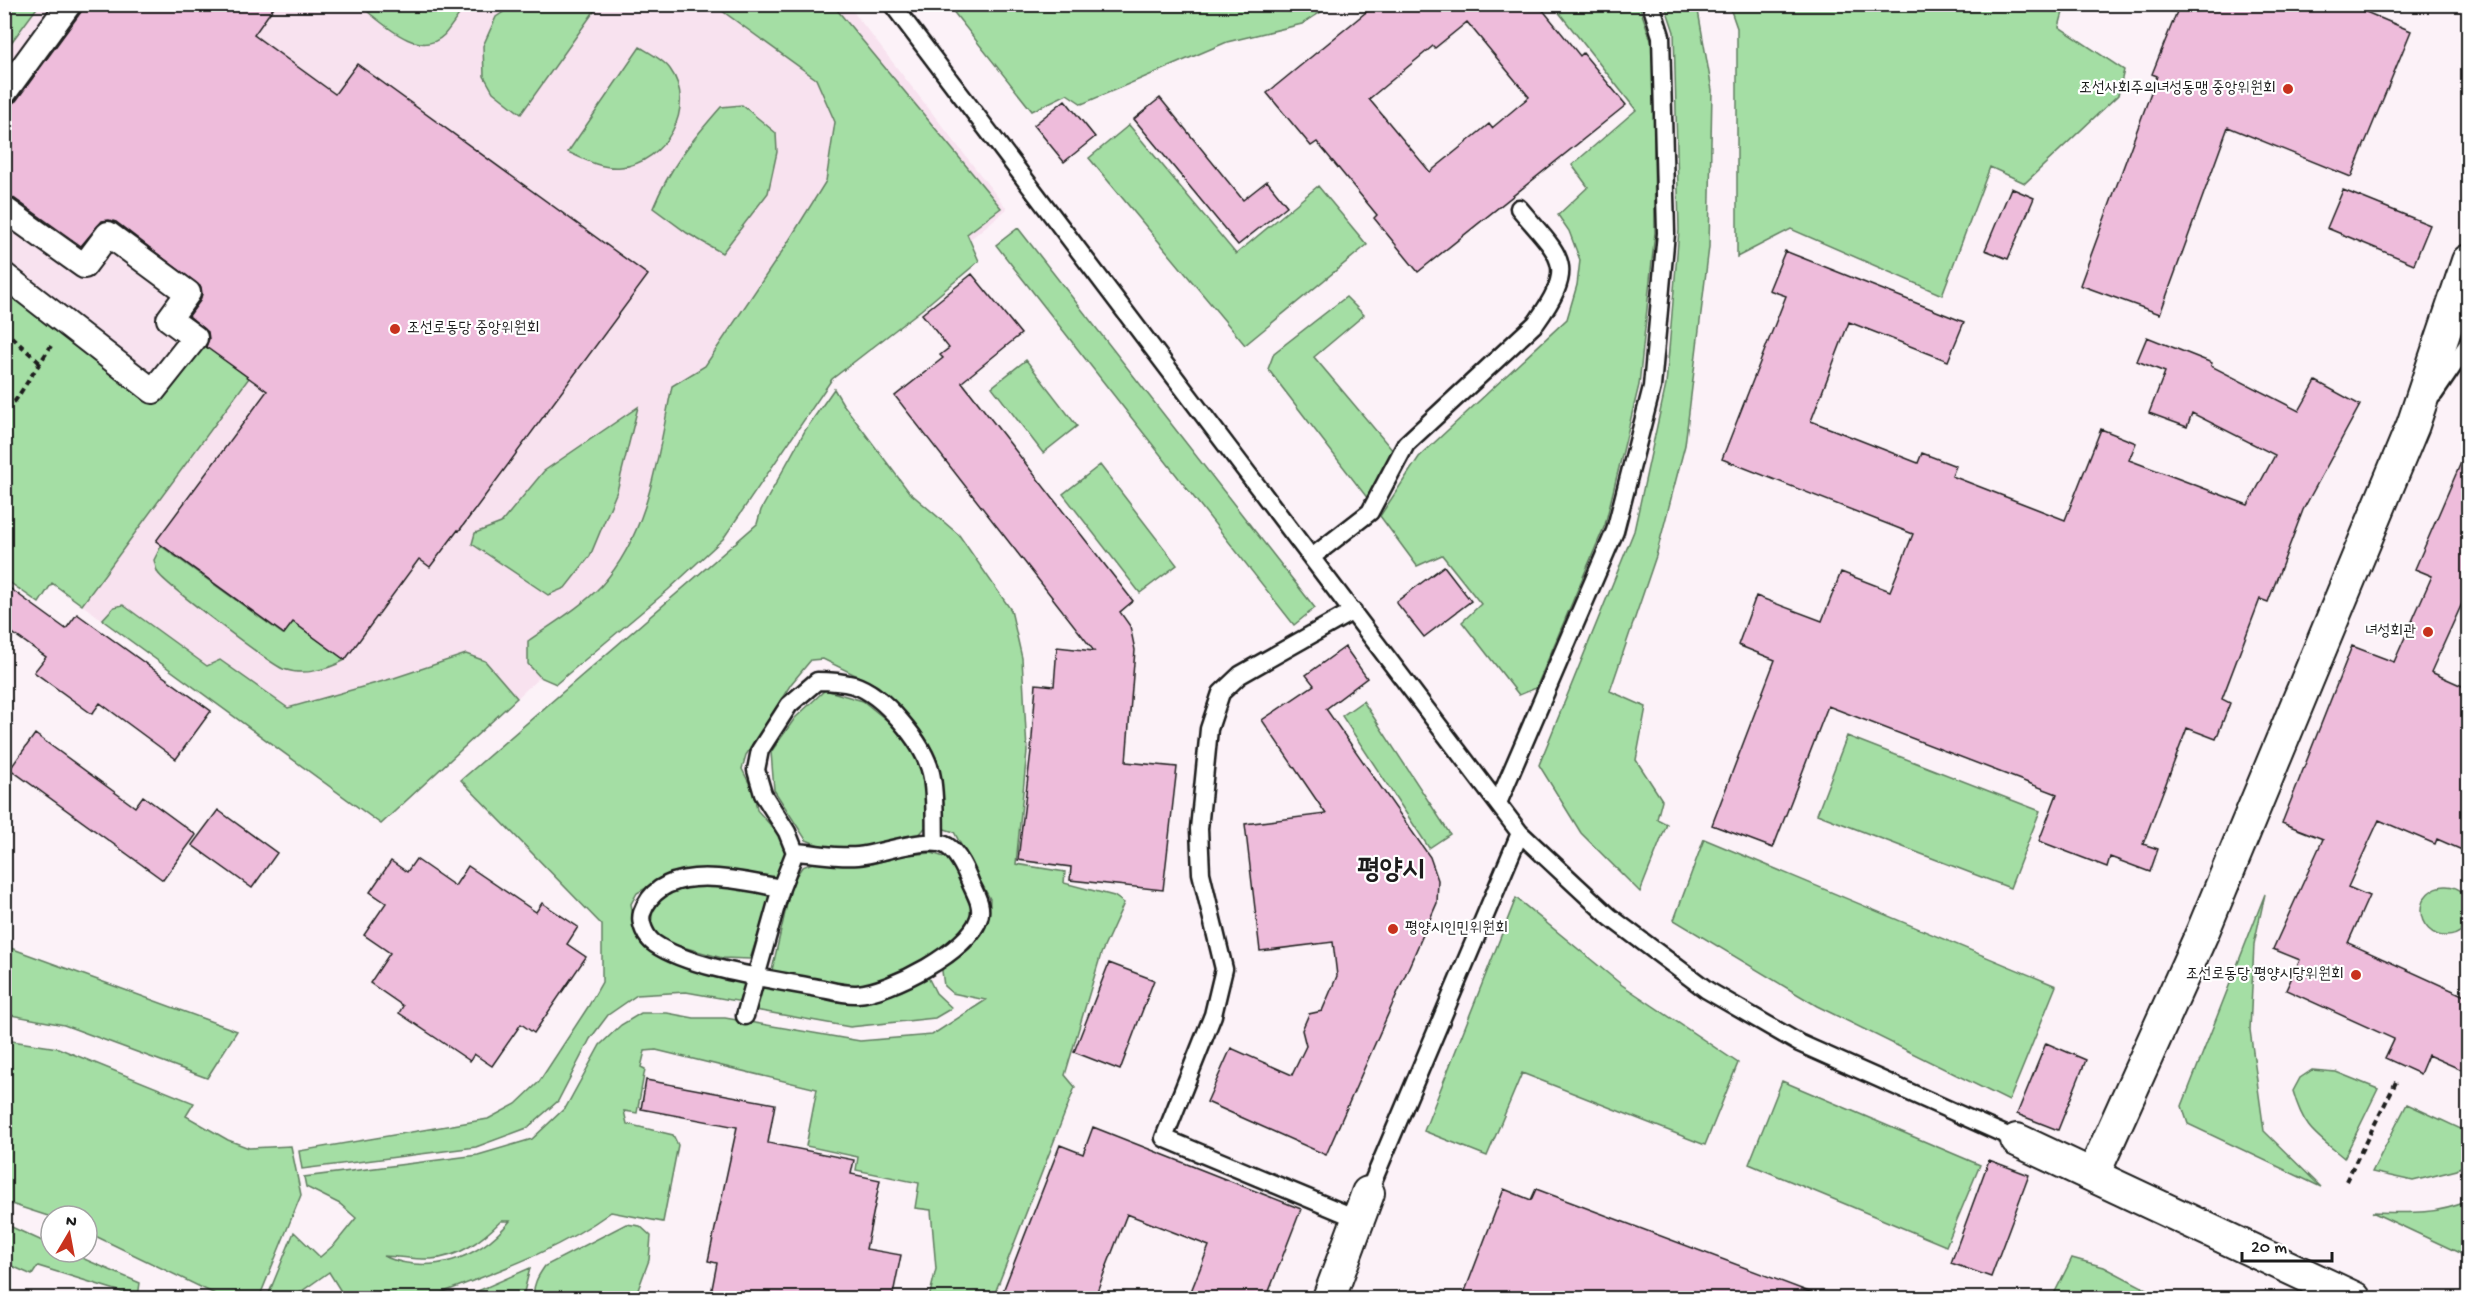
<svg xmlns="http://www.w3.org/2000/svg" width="2473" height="1303" font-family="'Gochi Hand','Poor Story',sans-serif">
<rect width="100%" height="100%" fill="#fcf2f8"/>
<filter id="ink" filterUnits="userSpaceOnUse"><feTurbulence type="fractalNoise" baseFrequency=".0167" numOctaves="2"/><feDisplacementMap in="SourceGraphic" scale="12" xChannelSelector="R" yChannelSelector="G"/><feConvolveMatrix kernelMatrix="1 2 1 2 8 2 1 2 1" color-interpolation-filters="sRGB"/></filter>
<g filter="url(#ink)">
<!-- built -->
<path fill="#f8e2ef" d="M 5,5 L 848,5 L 1007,209 L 860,330 L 619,604 L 381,824 L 52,583 L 39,603 L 5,579 Z"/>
<!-- green -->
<path fill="#a4dea4" stroke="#607d60" stroke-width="1.5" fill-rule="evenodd" d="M 5,4 L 39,5 L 5,51 L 4,5 Z
M 359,5 L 466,5 C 459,14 452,26 444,35 C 418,61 380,20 359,5 Z
M 514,5 L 585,5 L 595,10 L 521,114 L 493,92 L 484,76 L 483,46 L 496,17 Z
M 714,5 L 833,5 L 1001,208 L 967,234 L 979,261 L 921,310 L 832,379 L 723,539 L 668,590 L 556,684 L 540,677 L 528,664 L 528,641 C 552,624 581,607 601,586 C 650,532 658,454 672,386 L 705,366 L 785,247 L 826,181 L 835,122 L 816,79 Z
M 948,5 L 1332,5 L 1302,24 L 1227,42 L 1082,104 L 1067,94 L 1032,111 Z
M 1553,5 L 1639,5 L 1653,46 L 1655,232 L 1639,385 L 1605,525 L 1536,688 L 1519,695 L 1462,622 L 1481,604 L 1442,555 L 1417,566 L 1380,516 L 1419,457 L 1567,319 L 1577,285 L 1580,260 L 1569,231 L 1558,215 L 1588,187 L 1572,165 L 1636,110 Z
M 1665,5 L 1697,5 L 1712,90 L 1709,247 L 1685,445 L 1656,556 L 1610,691 L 1646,707 L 1636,760 L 1662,800 L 1657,819 L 1667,824 L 1640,892 L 1581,833 L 1539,765 L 1634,531 L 1666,385 L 1679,230 L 1674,32 Z
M 1729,5 L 2065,5 L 2059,27 L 2124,70 L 2118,95 L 2025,183 L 1990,167 L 1942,295 L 1791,229 L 1737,257 L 1737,28 Z
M 640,47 C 650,53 664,60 670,69 C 698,107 665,163 621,167 C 602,169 585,160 568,152 Z
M 742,105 L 776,133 L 777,152 L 768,193 L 722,253 L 687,233 L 653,208 C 670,167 692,140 721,107 Z
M 1129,125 L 1236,254 L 1318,186 L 1367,245 L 1245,345 L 1089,158 Z
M 1018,228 L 1315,608 L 1294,625 L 996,245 Z
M 4,275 L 153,391 L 195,338 L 249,378 L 82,605 L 52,583 L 39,603 L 5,579 Z
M 1346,297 L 1364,315 L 1314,357 L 1394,452 L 1368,499 L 1268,369 L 1274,353 Z
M 1026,360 L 1077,426 L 1043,453 L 992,387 Z
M 834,389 L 843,404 L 909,492 L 959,535 L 1011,610 L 1022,658 L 1027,751 L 1016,864 L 1065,872 L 1064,883 L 1114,896 L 1124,903 L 1101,954 L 1065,1075 L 1075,1087 L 993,1298 L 929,1298 L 936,1269 L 931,1210 L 915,1208 L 919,1183 L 856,1170 L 858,1157 L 806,1146 L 817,1089 L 656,1050 L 645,1051 L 641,1067 L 645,1069 L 637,1113 L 624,1111 L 627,1124 L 673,1135 L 678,1145 L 663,1222 L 611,1212 C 557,1251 498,1271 436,1295 L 435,1298 L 345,1298 L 329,1272 L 292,1298 L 267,1298 L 294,1232 L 320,1257 L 335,1244 L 356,1218 L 340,1204 L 306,1187 L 304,1177 L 478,1155 L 532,1139 L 566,1107 L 600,1045 L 621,1025 L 641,1013 L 667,1013 L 694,1018 L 725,1018 L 860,1041 L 932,1035 L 986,1000 L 952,993 L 944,986 L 942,971 L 945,958 L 984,931 L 989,917 L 990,899 L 954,832 L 941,828 L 937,762 L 910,719 L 878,686 L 823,659 L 811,660 L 791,684 L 746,755 L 742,769 L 754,793 L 757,810 L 783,839 L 786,855 L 775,878 L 679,874 L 653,884 L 637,893 L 631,904 L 636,933 L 647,950 L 685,964 L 747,979 L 742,1002 L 686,992 L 637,995 L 608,1015 L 590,1039 L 558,1101 L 527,1128 L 476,1147 L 302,1169 L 299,1151 L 488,1119 L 516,1104 L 539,1082 L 588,1007 L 602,982 L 602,925 L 461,780 L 757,524 L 761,510 L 806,429 ZM 501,1221 L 510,1221 C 479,1259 430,1276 383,1256 C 399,1256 415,1260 431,1259 C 460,1257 481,1241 501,1221 Z
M 638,407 L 617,491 L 590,556 L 565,588 L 548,595 L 472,544 L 475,533 L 501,523 L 544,471 Z
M 1100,465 L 1177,565 L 1140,593 L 1063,494 Z
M 161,546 L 283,634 L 293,622 L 345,660 C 327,670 303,676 283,669 C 269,663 165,584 158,573 C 156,570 155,563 154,560 Z
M 123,605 L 207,666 L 220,660 L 288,708 L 394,678 L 466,654 L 485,661 L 517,698 L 381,824 L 102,620 L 114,607 Z
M 825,690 L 863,701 L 900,731 L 917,755 L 926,774 L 928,824 L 919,835 L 871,848 L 849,850 L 824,847 L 806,840 L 774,790 L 771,752 L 795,718 Z
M 1363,701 L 1450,834 L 1429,848 L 1342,716 Z
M 1847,736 L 2040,811 L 2010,888 L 1817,814 Z
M 1704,839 L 2056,986 L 2009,1101 L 1817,1006 L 1674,920 Z
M 932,853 L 953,860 L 976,912 L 972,925 L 926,960 L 870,986 L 851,988 L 777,974 L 772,970 L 792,882 L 802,867 L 824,859 L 872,864 L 905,855 Z
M 683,883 L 772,892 L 750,959 L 722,958 L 658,940 L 651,932 C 651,903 657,895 683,883 Z
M2421 911a25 25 0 1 1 50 0a25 25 0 1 1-50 0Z
M 2265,894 L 2254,944 L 2250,1030 L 2264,1131 L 2321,1187 L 2188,1124 L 2182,1106 Z
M 1516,898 L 1622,985 L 1738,1063 L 1705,1145 L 1522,1073 L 1487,1156 L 1424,1131 Z
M 5,946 L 237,1031 L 207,1078 L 64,1025 L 5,1014 Z
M 928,977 L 936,993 L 952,1008 L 935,1018 L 850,1027 L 755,1010 L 763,984 L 854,999 L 883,997 Z
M 5,1040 L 58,1048 L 194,1103 L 186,1116 L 228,1140 L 249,1148 L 291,1146 L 301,1195 L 259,1298 L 223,1298 L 87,1232 L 87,1216 L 51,1217 L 5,1202 Z
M 2312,1070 L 2336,1072 L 2378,1089 L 2344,1158 C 2314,1133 2304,1129 2293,1091 L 2300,1078 Z
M 1782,1081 L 1980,1165 L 1946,1246 L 1749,1164 Z
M 2407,1104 L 2461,1129 L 2468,1140 L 2468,1160 L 2457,1170 L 2413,1181 L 2372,1172 Z
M 2468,1201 L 2468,1257 L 2372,1212 C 2407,1213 2436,1215 2468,1201 Z
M 5,1224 L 51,1245 L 51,1252 L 68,1252 L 140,1283 L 138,1297 L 38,1266 L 32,1275 L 5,1263 Z
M 626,1224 L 640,1226 L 651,1236 L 649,1260 L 635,1298 L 534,1298 C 532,1286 538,1276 545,1266 Z
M 2072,1258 L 2104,1267 L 2148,1290 L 2144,1298 L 2052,1298 Z
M 530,1268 L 524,1292 L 525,1298 L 462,1298 Z"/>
<!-- building -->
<path fill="#eebcdb" stroke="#1c1c1c" stroke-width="1.5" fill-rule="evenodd" d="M 83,4 L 276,4 L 254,35 L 335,94 L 357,64 L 648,275 L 459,531 L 458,530 L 430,567 L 419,559 L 345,660 L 293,622 L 284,634 L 156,541 L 267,391 L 206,347 L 209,339 L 208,332 L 189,316 L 200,301 L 202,294 L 201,287 L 116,222 L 109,220 L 102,221 L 81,246 L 12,197 L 4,195 L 4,107 L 16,101 L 81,12 Z
M 1376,4 L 1538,4 L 1580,56 L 1583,53 L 1626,105 L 1418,272 L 1374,218 L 1377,215 L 1317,142 L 1311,146 L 1267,93 ZM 1467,22 L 1529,97 L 1492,128 L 1489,124 L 1430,172 L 1369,99 L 1433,46 L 1435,48 Z
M 2180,4 L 2347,4 L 2411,31 L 2351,177 L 2228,127 L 2160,314 L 2080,285 L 2157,76 L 2152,74 Z
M 1160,98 L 1243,200 L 1267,181 L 1287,206 L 1238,245 L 1134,119 Z
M 1065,100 L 1095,137 L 1064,162 L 1034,125 Z
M 2011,188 L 2034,198 L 2008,259 L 1985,250 Z
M 2343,190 L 2430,225 L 2414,264 L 2327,228 Z
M 1785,251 L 1964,322 L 1948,361 L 1849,322 L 1811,421 L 1918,463 L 1922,453 L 1956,466 L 1952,476 L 2065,520 L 2101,429 L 2136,443 L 2129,460 L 2248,505 L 2275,455 L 2192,413 L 2187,427 L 2149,413 L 2165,372 L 2137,361 L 2147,337 L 2212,363 L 2211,366 L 2299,411 L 2316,381 L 2360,405 L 2303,510 L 2268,602 L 2260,599 L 2222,699 L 2230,703 L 2216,739 L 2187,728 L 2143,844 L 2158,849 L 2150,872 L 2110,857 L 2107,867 L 2039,841 L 2057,794 L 1828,706 L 1773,848 L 1712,825 L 1775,660 L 1738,645 L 1756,596 L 1822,621 L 1841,572 L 1890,591 L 1913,534 L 1722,459 L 1786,296 L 1769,290 Z
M 972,274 L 1021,334 L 962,382 L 1133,601 L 1120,612 L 1130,626 L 1135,650 L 1126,762 L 1177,767 L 1163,890 L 1070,880 L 1071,867 L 1018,860 L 1031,751 L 1036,684 L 1054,686 L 1057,647 L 1094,651 L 895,396 L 943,358 L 940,355 L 949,348 L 922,314 Z
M 2469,444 L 2469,588 L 2431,672 L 2469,689 L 2469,853 L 2437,839 L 2435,844 L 2379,820 L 2348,887 L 2369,896 L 2348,943 L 2469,998 L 2469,1073 L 2428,1055 L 2420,1074 L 2385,1058 L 2394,1039 L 2286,990 L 2300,960 L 2273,949 L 2323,839 L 2282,823 L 2352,646 L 2394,662 L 2432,576 L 2415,569 Z
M 1444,566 L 1471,601 L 1424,637 L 1396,602 Z
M 4,584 L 66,629 L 77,614 L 211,711 L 176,759 L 100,703 L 92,714 L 34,672 L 46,657 L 4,627 Z
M 1345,647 L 1367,678 L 1326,709 L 1430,857 L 1438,880 L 1437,903 L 1326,1155 L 1207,1102 L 1231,1048 L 1292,1075 L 1306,1046 L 1302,1030 L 1309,1014 L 1322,1011 L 1337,976 L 1333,942 L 1260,951 L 1245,824 L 1326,814 L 1262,720 L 1314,685 L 1306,675 Z
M 35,734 L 135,807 L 143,796 L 196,835 L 163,880 L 10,769 Z
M 218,810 L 277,853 L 252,888 L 192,845 Z
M 416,859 L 455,886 L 468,866 L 536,912 L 542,903 L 578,927 L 567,944 L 586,957 L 534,1033 L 521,1024 L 492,1066 L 474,1054 L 470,1061 L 399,1013 L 403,1006 L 370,983 L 390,953 L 364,935 L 386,903 L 370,892 L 391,861 L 407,872 Z
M 1109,963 L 1154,980 L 1120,1070 L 1074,1052 Z
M 2046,1043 L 2086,1060 L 2058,1130 L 2017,1114 Z
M 646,1080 L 775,1104 L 768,1143 L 854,1160 L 851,1174 L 880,1180 L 866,1249 L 901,1255 L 892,1299 L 710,1299 L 717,1263 L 708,1261 L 737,1127 L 641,1109 Z
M 1093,1127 L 1301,1209 L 1266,1299 L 1188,1299 L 1209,1246 L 1127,1214 L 1094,1299 L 1000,1299 L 1060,1145 L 1083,1154 Z
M 1989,1160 L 2029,1175 L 1991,1277 L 1951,1263 Z
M 1504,1189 L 1531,1200 L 1536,1189 L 1820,1296 L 1819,1299 L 1462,1299 Z"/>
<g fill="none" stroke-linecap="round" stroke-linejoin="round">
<!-- service casing -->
<g stroke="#1c1c1c" stroke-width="21">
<path id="service" d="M 892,4 L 1520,833 L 1610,917 L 1707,990 L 1799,1043 L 2017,1140
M 2434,394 L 2468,344
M 1312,557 L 1370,512 L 1406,444 L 1536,323 C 1578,264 1561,258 1519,208
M 1353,611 L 1240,675 L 1221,693 L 1209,729 L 1199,829 L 1201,873 L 1224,969 L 1213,1015 L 1164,1138 L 1358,1219
M 1498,803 L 1615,531 L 1652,387 L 1666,233 L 1661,36 L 1651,4
M 781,888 C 740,881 661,859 642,913 C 639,923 646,938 655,944 C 690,968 770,979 812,987 C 826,989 843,995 857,994 C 890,992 969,951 979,918 C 983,906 976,895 971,884 C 966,871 959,854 947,846 C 929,835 880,854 858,856 C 838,858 815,853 795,852
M 745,1016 L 781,888 L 795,852 L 787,832 L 763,794 L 756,770 L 760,750 L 789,705 L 817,681 C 829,681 842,682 854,685 C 883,694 924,743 931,773 C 936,794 934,820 935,842
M 1368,1193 L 1520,833"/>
</g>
<!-- pedestrian casing -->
<g stroke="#1c1c1c" stroke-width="28">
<path id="pedestrian" d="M 4,93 L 69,4
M 4,209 L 84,266 L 108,234 L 188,293 L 169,319 L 195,338 L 153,391 L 4,275"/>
</g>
<!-- minor casing -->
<g stroke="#1c1c1c" stroke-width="36">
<path id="minor" d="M 2017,1140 L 2354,1298
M 2093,1175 L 2203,931 L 2413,425 L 2468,261
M 1329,1298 L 1368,1193"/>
</g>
<!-- path -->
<path stroke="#1c1c1c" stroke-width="4" stroke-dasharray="6 4.5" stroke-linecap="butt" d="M 4,330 L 40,363
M 4,406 L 15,401 L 51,346
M 2346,1181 L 2396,1082"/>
<!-- service -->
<use href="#service" stroke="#fff" stroke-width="16"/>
<!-- pedestrian -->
<use href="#pedestrian" stroke="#fff" stroke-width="24"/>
<!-- minor -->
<use href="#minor" stroke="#fff" stroke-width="32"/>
</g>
</g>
<!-- markers -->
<g fill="#c8321e" stroke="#fff" stroke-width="2">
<circle cx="2288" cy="89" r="6"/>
<circle cx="395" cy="329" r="6"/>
<circle cx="2428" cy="632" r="6"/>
<circle cx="1393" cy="929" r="6"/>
<circle cx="2356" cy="975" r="6"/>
</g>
<g text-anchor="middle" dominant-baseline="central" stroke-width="4.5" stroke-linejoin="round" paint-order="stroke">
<!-- poi labels -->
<g font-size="16" fill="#1c1c1c" stroke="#fff" text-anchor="end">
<text x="2276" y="89">조선사회주의녀성동맹 중앙위원회</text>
<text x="407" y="329" text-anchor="start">조선로동당 중앙위원회</text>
<text x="2416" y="632">녀성회관</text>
<text x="1405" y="929" text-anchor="start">평양시인민위원회</text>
<text x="2344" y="975">조선로동당 평양시당위원회</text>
</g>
<!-- town labels -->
<g font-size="28" font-weight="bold" fill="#1c1c1c" stroke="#fff">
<text x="1391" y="871">평양시</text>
</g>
</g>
<!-- margin -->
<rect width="2473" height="1303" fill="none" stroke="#fff" stroke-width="24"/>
<rect x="12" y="12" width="2449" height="1279" fill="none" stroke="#1c1c1c" stroke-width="2" filter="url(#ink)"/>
<!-- north arrow -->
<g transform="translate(69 1234) rotate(10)"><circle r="28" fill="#ffffff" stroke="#a4a4a4" stroke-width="1.5"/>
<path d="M0-4.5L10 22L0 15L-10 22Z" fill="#c8321e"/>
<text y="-9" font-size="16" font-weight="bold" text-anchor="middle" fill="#1c1c1c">N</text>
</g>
<!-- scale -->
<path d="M2242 1252v9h90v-9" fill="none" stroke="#1c1c1c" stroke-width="3"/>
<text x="2251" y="1252" font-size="18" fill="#1c1c1c" stroke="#ffffff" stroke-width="4.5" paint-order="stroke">20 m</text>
</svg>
